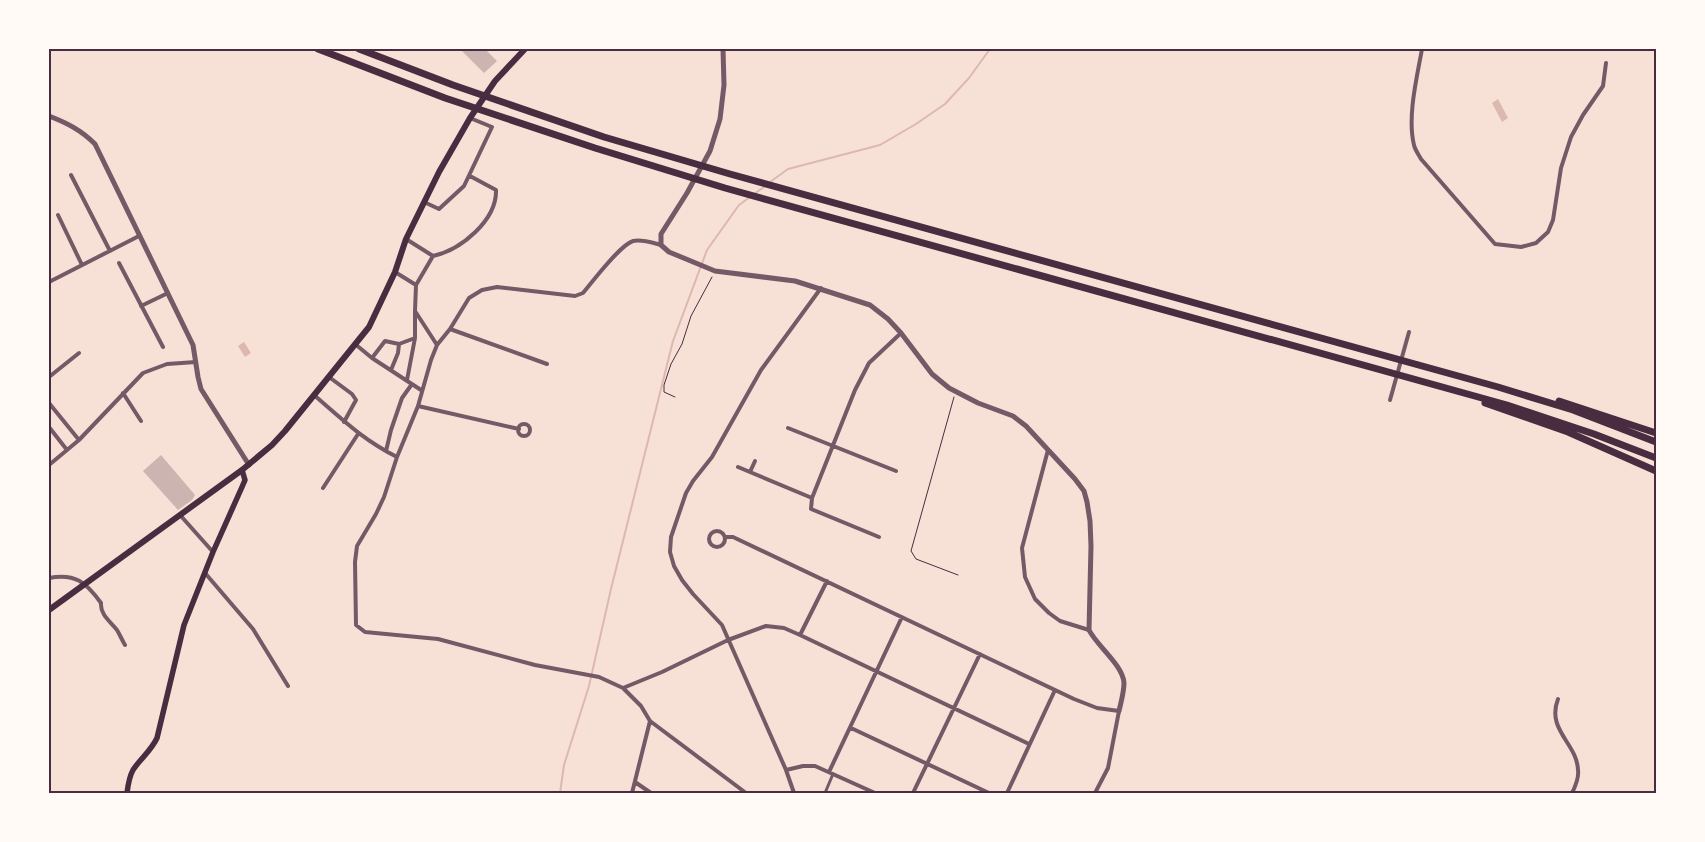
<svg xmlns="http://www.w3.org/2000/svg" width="1705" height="842" font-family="'Open Sans',sans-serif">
<rect width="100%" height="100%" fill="#f7e1d7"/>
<!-- water -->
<path fill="#dcb8b0" d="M 1498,99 L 1508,118 L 1502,122 L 1492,103 Z
M 244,342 L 251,353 L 245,357 L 238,346 Z"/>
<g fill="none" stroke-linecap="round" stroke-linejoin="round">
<!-- stream -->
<path stroke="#dcb8b0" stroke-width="2" d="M 770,182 L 788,169 L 880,145 L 916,124 L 945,104 L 969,78 L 990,49
M 754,194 L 764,187
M 560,793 L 564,765 L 589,686 L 611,589 L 673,341 L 707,250 L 739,205 L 750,197"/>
</g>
<!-- building -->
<path fill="#ccb4b1" d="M 460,49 L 485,49 L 497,61 L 484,73 Z
M 161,455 L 195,495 L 192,500 L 178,510 L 143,471 Z"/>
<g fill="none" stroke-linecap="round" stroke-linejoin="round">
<!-- path -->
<path stroke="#4a2c40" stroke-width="1" d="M 675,397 L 664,392 L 664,385 L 671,364 L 682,344 L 691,316 L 712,277
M 954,397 L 911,551 L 916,559 L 958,575"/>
<!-- pedestrian -->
<path stroke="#755966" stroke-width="3" d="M 825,793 L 833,774"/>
<!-- minor -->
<path stroke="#755966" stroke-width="4" d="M 1422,49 C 1417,77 1407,117 1414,145 C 1415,150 1419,155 1421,159 L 1495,244 L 1521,247 L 1536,243 L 1548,232 L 1553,220 L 1561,168 L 1571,137 L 1583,115 L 1603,86 L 1606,63
M 71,175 L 110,251
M 424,202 L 439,209 L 464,186 L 492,127 L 470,118
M 58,215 L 82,265
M 406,239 L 433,256
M 661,245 C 653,243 642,239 633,241 C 620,245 593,281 583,293 L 575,296 L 497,287 L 482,290 L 469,298 L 450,329 L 437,345 L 431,360 L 418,406 L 397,457 L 384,497 L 376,514 L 357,546 L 355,562 L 356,625 L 365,632 L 438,639 L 535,665 L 599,677 L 623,688 L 641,706 L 650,721 L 746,793
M 433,256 C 461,250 497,220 496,190 L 470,176
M 433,256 L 416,285 L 415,311 L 437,345
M 119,263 L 163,347
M 395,272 L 416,285
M 49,282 L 139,236
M 141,306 L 168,293
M 450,329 L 547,364
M 355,344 L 372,358 L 421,390
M 372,358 L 385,341 L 399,344
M 391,370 L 398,353 L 399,344 L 415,338
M 49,377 L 79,353
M 329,377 L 352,394 L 356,400 L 344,422
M 407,380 L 415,338 L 415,311
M 123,393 L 141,421
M 314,395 C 343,420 362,439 397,457
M 1390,400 L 1409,332
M 49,403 L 79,440
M 418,406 L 519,429
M518 430a6 6 0 1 1 12 0a6 6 0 1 1-12 0Z
M 49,427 L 67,450
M 788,428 L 896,471
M 1048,450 L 1022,548 L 1025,577 L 1035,599 L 1049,613 L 1060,621 L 1089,630
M 386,451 L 391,430 L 402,398 L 412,384
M 49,465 L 79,440 L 143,373 L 167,364 L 196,362
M 738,467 L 812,498 L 811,509 L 879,537
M 750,472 L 755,461
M 323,488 L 358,434
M 812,498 L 855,390 L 869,363 L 901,333
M 180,515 L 213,552
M709 539a8 8 0 1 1 16 0a8 8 0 1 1-16 0Z
M 725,537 L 733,537 L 1074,699 L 1097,708 L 1119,711 L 1108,768 L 1095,793
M 205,573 L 253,629 L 288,686
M 49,578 C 75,573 86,582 101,603 C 100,615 111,622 117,630 C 120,635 122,640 125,645
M 800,635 L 827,581
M 623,688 L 662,672 L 728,640 L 766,626 L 784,628 L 800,635 L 1029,744
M 1558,699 C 1546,730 1577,743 1578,770 C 1579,777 1575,787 1572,793
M 851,728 L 989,793
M 786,770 L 803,766 L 815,766 L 875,793
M 829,772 L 902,617
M 635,782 L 651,793
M 632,793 L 650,721
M 794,793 L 786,770 L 722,625 L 693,594 L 682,580 L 674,566 L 670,552 L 671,537 L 686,493 L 693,481 L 712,457 L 761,370 L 821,288
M 913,793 L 980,654
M 1007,793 L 1055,690"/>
<!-- tertiary -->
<path stroke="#755966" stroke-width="5" d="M 723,49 L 724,85 L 720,119 L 710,151 L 687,193 L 661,234 L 661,245 L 669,252 L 715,271 L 795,281 L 870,305 L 888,319 L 901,333 L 932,374 L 949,388 L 978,403 L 1013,416 L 1026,426 L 1075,479 L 1084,491 L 1087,502 L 1090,521 L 1091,546 L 1089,630 C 1097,646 1123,665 1124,683 C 1124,692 1121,702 1119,711
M 49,116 C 67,123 81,130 95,144 L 193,345 L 198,377 L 201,389 L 249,465"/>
<!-- secondary -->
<path stroke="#4a2c40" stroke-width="5.5" d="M 127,793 C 128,785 129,777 133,770 C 140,759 151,751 157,738 L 184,625 L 213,552 L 242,487 L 245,480 L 242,470"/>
<!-- primary -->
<path stroke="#4a2c40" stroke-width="6" d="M 49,610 L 242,470 L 272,445 L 285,431 L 369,327 L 395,272 L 406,239 L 439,172 L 470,118 L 495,81 L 525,49"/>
<!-- motorway -->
<path stroke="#4a2c40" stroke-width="7" d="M 318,49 L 445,98 L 595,148 L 725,188 L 1507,405 L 1594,434 L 1656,458
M 359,49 L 453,85 L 604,137 L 730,174 L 1498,387 L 1573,410 L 1656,442
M 1559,401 L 1656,433
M 1485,403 L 1568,432 L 1656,471"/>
</g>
<!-- border -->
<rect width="1705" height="842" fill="none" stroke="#fffaf5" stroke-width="100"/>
<rect x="50" y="50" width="1605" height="742" fill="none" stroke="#4a2c40" stroke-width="2"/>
</svg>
